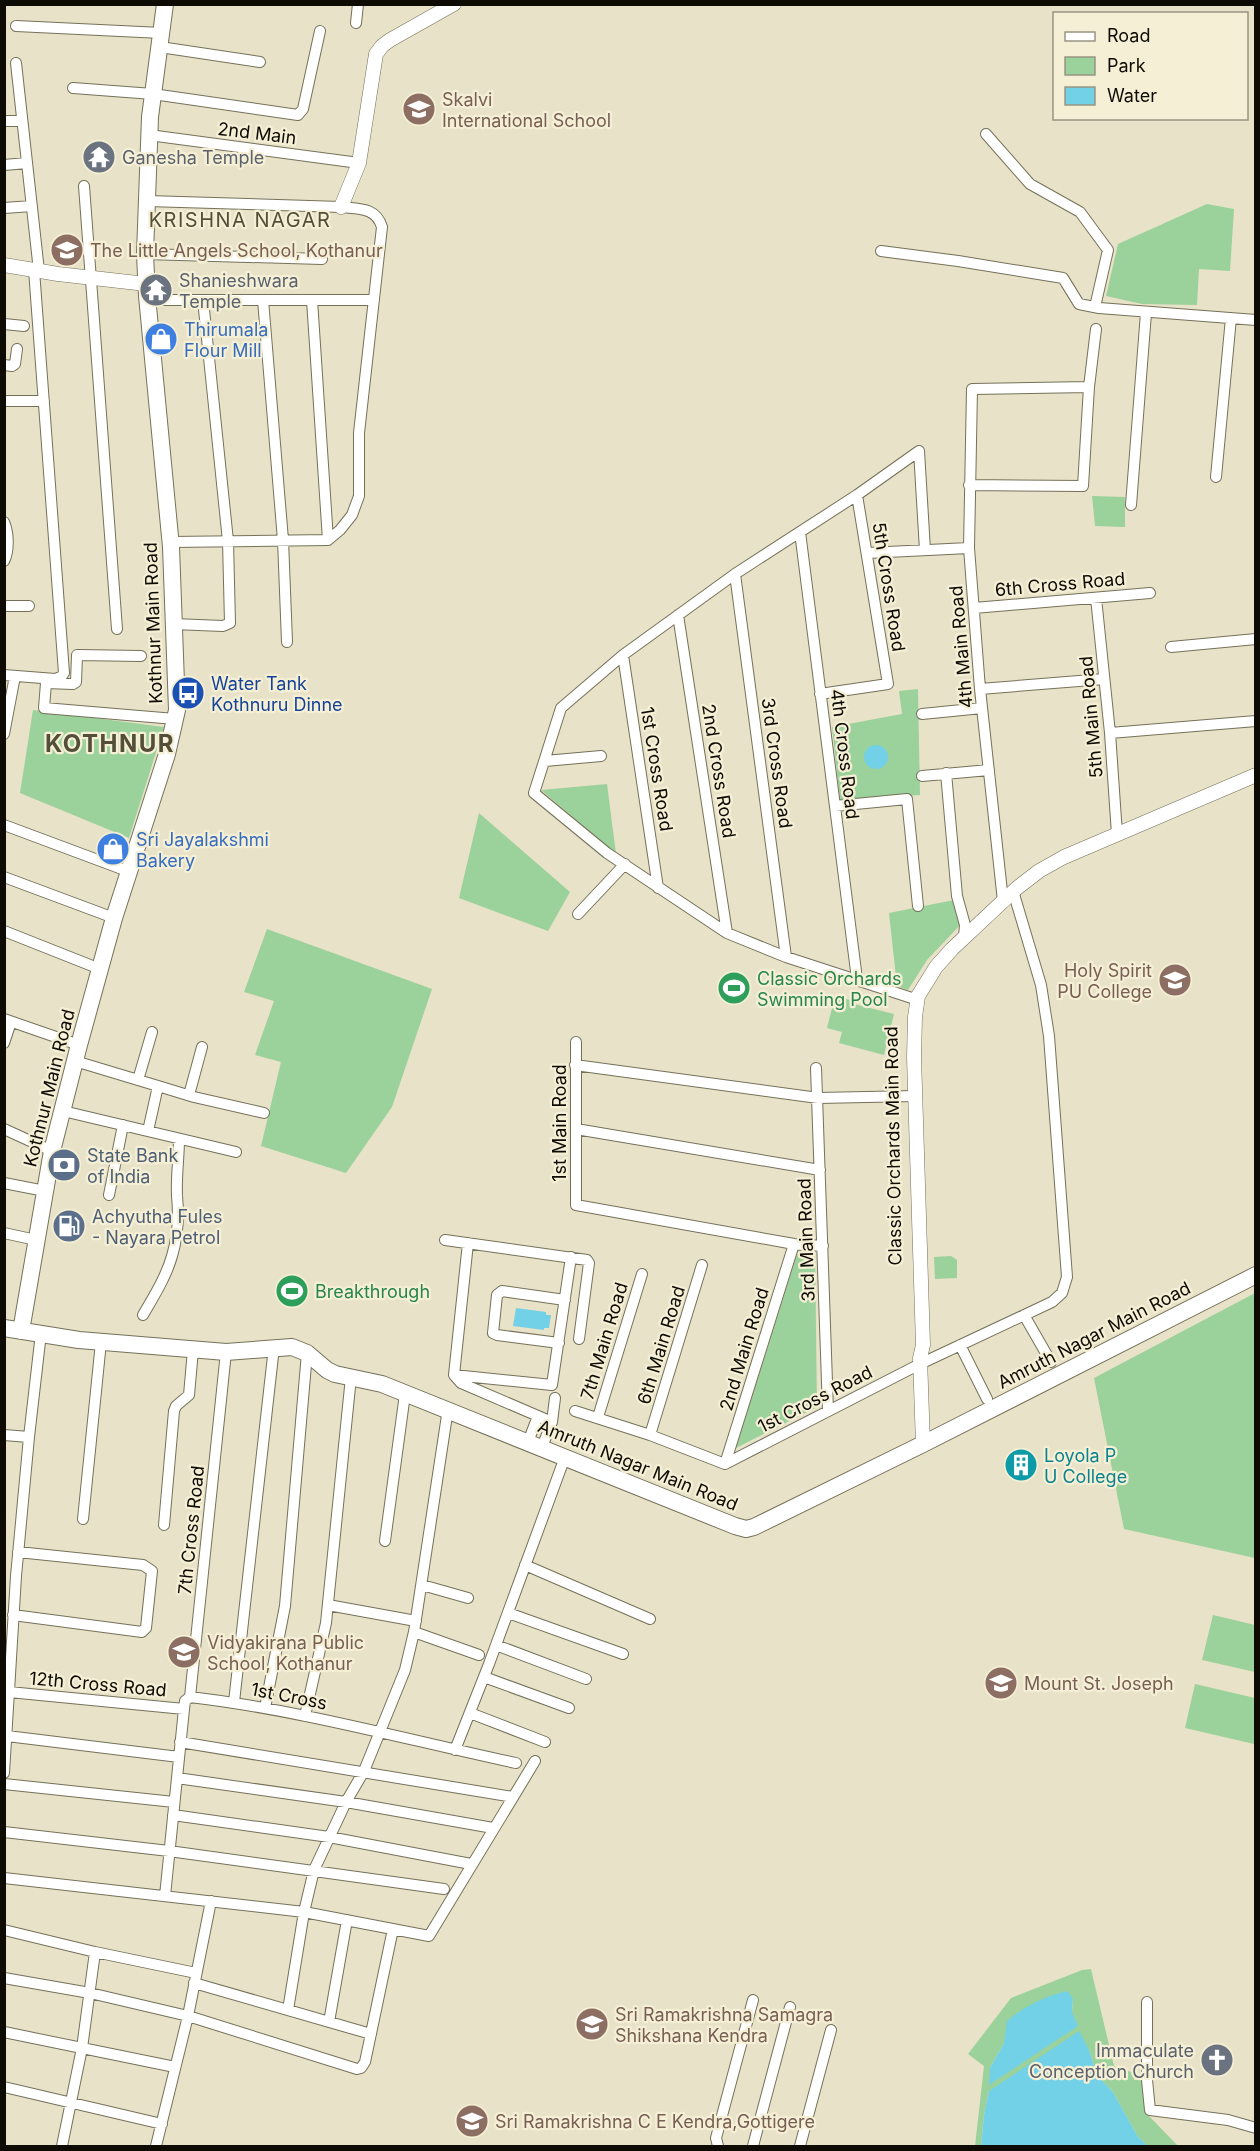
<svg xmlns="http://www.w3.org/2000/svg" width="1260" height="2151" font-family="Inter,sans-serif">
<rect width="100%" height="100%" fill="#e8e2c8"/>
<!-- green -->
<path fill="#9bd19a" fill-rule="evenodd" d="M 1207,204 L 1234,209 L 1230,271 L 1199,269 L 1197,305 L 1142,304 L 1106,296 L 1118,244 Z
M 1092,496 L 1125,497 L 1125,527 L 1095,526 Z
M 918,689 L 920,795 L 840,800 L 832,727 L 902,714 L 899,691 Z
M 33,710 L 164,727 L 129,838 L 20,793 Z
M 607,784 L 616,854 L 541,790 Z
M 479,813 L 570,892 L 548,931 L 459,898 Z
M 954,900 L 962,923 L 927,960 L 908,990 L 897,986 L 889,913 Z
M 267,929 L 432,989 L 392,1107 L 346,1173 L 261,1146 L 281,1062 L 255,1055 L 274,1001 L 244,992 Z
M 835,996 L 850,1000 L 850,1003 L 894,1014 L 884,1055 L 839,1043 L 842,1032 L 827,1028 Z
M 799,1248 L 815,1250 L 817,1407 L 736,1448 Z
M 951,1256 L 957,1260 L 957,1278 L 935,1279 L 934,1257 Z
M 1255,1293 L 1255,1558 L 1124,1529 L 1094,1378 Z
M 1213,1615 L 1255,1625 L 1255,1672 L 1202,1660 Z
M 1195,1684 L 1255,1698 L 1254,1744 L 1185,1728 Z
M 1091,1969 L 1114,2066 L 1134,2073 L 1134,2080 L 1143,2080 L 1149,2116 L 1178,2146 L 1148,2146 L 1138,2137 L 1113,2092 L 1097,2075 L 1089,2050 L 989,2091 L 984,2115 L 981,2146 L 975,2146 L 984,2066 L 968,2054 L 1011,1998 L 1082,1970 ZM 1073,1999 L 1072,2012 L 990,2068 L 1004,2043 Z"/>
<!-- water -->
<path fill="#73d1e7" d="M864 757a12 12 0 1 1 24 0a12 12 0 1 1-24 0Z
M 516,1308 L 546,1312 L 546,1315 L 551,1315 L 549,1328 L 544,1328 L 544,1330 L 513,1326 Z
M 1068,1991 L 1073,1999 L 1072,2012 L 1078,2026 L 989,2085 L 990,2068 L 1004,2043 L 1007,2021 C 1023,2007 1047,1995 1068,1991 Z
M 1079,2031 L 1089,2050 L 1097,2075 L 1113,2092 L 1138,2137 L 1148,2146 L 981,2146 L 984,2115 L 989,2091 Z"/>
<g fill="none" stroke-linecap="round" stroke-linejoin="round">
<!-- minor casing -->
<g stroke="#757159" stroke-width="12">
<path id="minor" d="M 356,23 L 358,4
M 16,26 L 162,33
M 160,47 L 260,62
M 16,63 L 39,271
M 73,88 L 153,94 L 298,115 L 303,109 L 320,31
M 4,121 L 22,121
M 986,134 L 1030,184 L 1080,212 L 1108,250 L 1095,307
M 149,135 L 359,163
M 4,165 L 27,163
M 84,186 L 117,629
M 147,201 L 341,207 C 359,209 376,207 382,227 L 359,433 L 359,496 L 352,515 L 340,530 L 328,540 L 170,542
M 4,208 L 32,206
M 881,251 L 958,261 L 1063,278 L 1079,304 L 1099,308 L 1256,320
M 145,254 L 322,259
M 147,300 L 374,300
M 263,300 L 283,540 L 287,642
M 312,300 L 328,540
M 4,324 L 24,326
M 4,365 L 12,366 L 15,364 L 17,349
M 4,401 L 44,401
M 919,451 L 925,550
M 1216,477 L 1231,318
M 969,485 L 1083,486 L 1089,387 L 1096,329
M 1131,505 L 1146,313
M 4,522 C 9,533 9,552 4,561
M 800,532 L 857,979
M 867,553 L 969,548
M 735,574 L 786,957
M 1096,598 L 1110,733 L 1117,834
M 4,606 L 29,606
M 974,608 L 1150,593
M 678,615 L 727,933
M 173,624 L 223,626 L 230,623 L 228,541 L 203,300
M 1171,647 L 1256,639
M 623,655 L 658,888
M 141,656 L 77,655 L 76,682 L 73,684 L 46,683 L 44,708 L 175,719
M 4,675 L 55,679 L 61,677 L 64,673 L 34,270
M 980,689 L 1104,679
M 820,694 L 888,684 L 857,495
M 922,714 L 982,708
M 1110,733 L 1256,721
M 4,734 L 15,676
M 545,761 L 601,756
M 946,773 L 957,896 L 965,925 L 964,937
M 922,776 L 989,770
M 835,806 L 907,799 L 918,906
M 4,825 L 130,872
M 4,877 L 114,918
M 1003,901 L 980,689 L 969,548 L 972,389 L 1089,387
M 578,914 L 625,864
M 4,931 L 100,969
M 918,1000 L 786,957 L 727,933 L 607,853 L 534,793 L 561,708 L 623,655 L 735,574 L 857,495 L 919,451
M 4,1019 L 79,1045
M 576,1042 L 576,1205 L 794,1244 L 823,1246
M 4,1043 L 11,1022
M 75,1061 L 158,1086
M 575,1065 L 818,1098 L 915,1096
M 816,1068 L 828,1411
M 138,1080 L 152,1032
M 189,1095 L 202,1047
M 63,1111 L 236,1152
M 4,1129 L 52,1151
M 576,1129 L 820,1170
M 148,1131 L 158,1086 L 194,1097 L 264,1113
M 4,1183 L 45,1191
M 109,1195 L 123,1125
M 4,1233 L 36,1240
M 445,1240 L 587,1260 L 589,1263 L 579,1339
M 468,1243 L 454,1375 L 461,1383 L 552,1422
M 143,1315 C 154,1296 166,1277 172,1256 C 178,1236 179,1216 177,1196 C 176,1177 179,1157 179,1139
M 1024,1315 L 1051,1362
M 559,1343 L 497,1335 L 493,1333 L 497,1295 L 502,1291 L 565,1300
M 960,1345 L 987,1399
M 454,1375 L 552,1385 L 571,1257
M 575,1411 L 650,1435 L 725,1464 L 920,1364 L 1052,1302 L 1062,1293 L 1067,1277 L 1049,1036 L 1041,985 L 1013,891
M 598,1417 L 642,1274
M 4,1435 L 29,1437
M 650,1435 L 702,1265
M 528,1442 L 538,1416
M 542,1447 L 552,1422 L 555,1398
M 725,1464 L 794,1244
M 83,1519 L 101,1342
M 164,1525 L 174,1411 L 176,1406 L 189,1395 L 193,1350
M 385,1541 L 405,1394
M 525,1565 L 650,1619
M 422,1585 L 468,1598
M 328,1605 L 416,1621
M 508,1613 L 623,1654
M 13,1615 L 142,1632 L 146,1628 L 152,1571 L 143,1565 L 18,1552
M 414,1632 L 479,1655
M 496,1645 L 586,1679
M 484,1677 L 569,1708
M 9,1692 L 184,1709
M 190,1697 C 301,1710 408,1740 516,1763
M 234,1702 L 274,1347
M 265,1708 L 285,1606 L 307,1353
M 470,1713 L 545,1742
M 305,1716 L 326,1623 L 351,1377
M 7,1736 L 179,1757
M 180,1742 L 513,1797
M 455,1750 L 489,1664 L 565,1457
M 4,1773 L 16,1576 L 29,1437 L 41,1333
M 177,1778 L 346,1802 L 493,1828
M 4,1784 L 174,1802
M 173,1815 L 329,1837 L 471,1864
M 4,1832 L 169,1851 L 444,1889
M 4,1878 L 304,1912 L 314,1870 L 346,1802 L 364,1771 L 405,1670 L 414,1632 L 448,1409
M 165,1896 L 184,1709 L 185,1701 L 190,1697 L 226,1352
M 4,1930 L 95,1952 L 82,2048 L 62,2146
M 95,1952 L 196,1973
M 4,1978 L 90,1993 L 188,2016 L 357,2069 L 361,2068 L 365,2062 L 393,1929
M 194,1983 L 371,2034
M 1147,2002 L 1147,2080 L 1150,2110 L 1228,2120 L 1256,2128
M 288,2010 L 304,1912 L 429,1936 L 535,1761
M 329,2022 L 347,1920
M 4,2032 L 175,2067
M 4,2087 L 162,2124
M 156,2146 L 188,2016 L 211,1901
M 718,2146 L 716,2138 L 753,2000
M 753,2146 L 790,2007
M 800,2146 L 831,2030"/>
</g>
<!-- tertiary casing -->
<g stroke="#757159" stroke-width="15">
<path id="tertiary" d="M 341,207 L 359,163 L 376,54 L 382,46 L 390,40 L 454,4
M 4,265 L 58,274 L 146,284
M 923,1444 L 920,1358 L 923,1345 L 914,1057 L 915,1017 L 918,996 L 936,967 L 952,949 L 1017,888 L 1039,871 L 1064,857 L 1256,775"/>
</g>
<!-- secondary casing -->
<g stroke="#757159" stroke-width="18">
<path id="secondary" d="M 4,1328 L 79,1340 L 226,1352 L 292,1347 L 307,1353 L 327,1370 L 335,1374 L 382,1384 L 735,1526 L 746,1529 L 754,1527 L 923,1444 L 1256,1275
M 21,1331 L 52,1151 L 79,1045 L 114,918 L 167,754 L 177,710 L 171,547 L 147,296 L 145,254 L 150,117 L 165,4"/>
</g>
<!-- minor -->
<use href="#minor" stroke="#fff" stroke-width="10"/>
<!-- tertiary -->
<use href="#tertiary" stroke="#fff" stroke-width="14"/>
<!-- secondary -->
<use href="#secondary" stroke="#fff" stroke-width="16"/>
</g>
<!-- icons -->
<defs>
<g id="school-disc" transform="scale(1.725)"><circle r="9.5" fill="#8d6e63" stroke="#f5f0d5"/><path d="M0-5L7-2L0 1L-7-2ZM-4 1L0 2.5L4 1V4Q0 6-4 4Z" fill="#fff"/></g>
<g id="temple-disc" transform="scale(1.725)"><circle r="9.5" fill="#6b7280" stroke="#f5f0d5"/><path d="M0-6L5-2H3V0L6.5 2.5H4V6H1.5V3h-3V6H-4V2.5H-6.5L-3 0V-2H-5Z" fill="#fff"/></g>
<g id="shop-disc" transform="scale(1.725)"><circle r="9.5" fill="#3f7fe0" stroke="#f5f0d5"/><path d="M-5-2.5h2.3a2.7 3.5 0 0 1 5.4 0H5L5.5 6h-11ZM-1.5-2.5h3a1.5 2.3 0 0 0-3 0Z" fill="#fff"/></g>
<g id="bus-disc" transform="scale(1.725)"><circle r="9.5" fill="#1a4fb4" stroke="#f5f0d5"/><path d="M-5-6H5V4H4V6H2V4H-2V6H-4V4H-5ZM-3.5-4V0h7V-4ZM-3.5 1.2v1.5H-2V1.2ZM2 1.2v1.5H3.5V1.2Z" fill="#fff"/></g>
<g id="stadium-disc" transform="scale(1.725)"><circle r="9.5" fill="#2e9e5b" stroke="#f5f0d5"/><path d="M0-5a6.5 5 0 1 0 0 10a6.5 5 0 1 0 0-10ZM-3.5-1.8h7v3.6h-7Z" fill="#fff"/></g>
<g id="bank-disc" transform="scale(1.725)"><circle r="9.5" fill="#5c6f8a" stroke="#f5f0d5"/><path d="M-6-4H6V4H-6ZM0-2.3a2.3 2.3 0 1 0 0 4.6a2.3 2.3 0 1 0 0-4.6Z" fill="#fff"/></g>
<g id="fuel-disc" transform="scale(1.725)"><circle r="9.5" fill="#5c6f8a" stroke="#f5f0d5"/><path d="M-5.5-6h7V0h2V4h1.3V-2.5L3-4.5l.8-.8L6-3V5H2.5V1h-1V6h-7ZM-4.2-4.7v3.2H.2V-4.7Z" fill="#fff"/></g>
<g id="building-disc" transform="scale(1.725)"><circle r="9.5" fill="#0f9aa8" stroke="#f5f0d5"/><path d="M-4-6H4V6H1V3H-1V6H-4ZM-2.5-4.3h1.7v1.8h-1.7ZM.8-4.3h1.7v1.8H.8ZM-2.5-1h1.7V.8h-1.7ZM.8-1h1.7V.8H.8Z" fill="#fff"/></g>
<g id="church-disc" transform="scale(1.725)"><circle r="9.5" fill="#6b7280" stroke="#f5f0d5"/><path d="M-1.2-6h2.4v3.5h3.3v2.4h-3.3V6h-2.4V-.1h-3.3v-2.4h3.3Z" fill="#fff"/></g>
</defs>
<g fill-rule="evenodd">
<use href="#school-disc" x="419" y="109"/>
<use href="#temple-disc" x="99" y="157"/>
<use href="#school-disc" x="67" y="250"/>
<use href="#temple-disc" x="156" y="290"/>
<use href="#shop-disc" x="161" y="339"/>
<use href="#bus-disc" x="188" y="693"/>
<use href="#shop-disc" x="113" y="849"/>
<use href="#school-disc" x="1175" y="980"/>
<use href="#stadium-disc" x="734" y="988"/>
<use href="#bank-disc" x="64" y="1165"/>
<use href="#fuel-disc" x="69" y="1226"/>
<use href="#stadium-disc" x="292" y="1291"/>
<use href="#building-disc" x="1021" y="1465"/>
<use href="#school-disc" x="184" y="1652"/>
<use href="#school-disc" x="1001" y="1683"/>
<use href="#school-disc" x="592" y="2024"/>
<use href="#church-disc" x="1217" y="2060"/>
<use href="#school-disc" x="472" y="2121"/>
</g>
<g text-anchor="middle" dominant-baseline="central" stroke-width="4.5" stroke-linejoin="round" paint-order="stroke">
<!-- education labels -->
<g font-size="18" fill="#785e54" stroke="#f5f0d5" text-anchor="start">
<text x="442" y="99">Skalvi<tspan x="442" dy="21">International School</tspan></text>
<text x="90" y="250">The Little Angels School, Kothanur</text>
<text x="1152" y="970" text-anchor="end">Holy Spirit<tspan x="1152" dy="21">PU College</tspan></text>
<text x="207" y="1642">Vidyakirana Public<tspan x="207" dy="21">School, Kothanur</tspan></text>
<text x="1024" y="1683">Mount St. Joseph</text>
<text x="615" y="2014">Sri Ramakrishna Samagra<tspan x="615" dy="21">Shikshana Kendra</tspan></text>
<text x="495" y="2121">Sri Ramakrishna C E Kendra,Gottigere</text>
</g>
<!-- street labels -->
<g font-size="18" fill="#0d0b04" stroke="#f5f0d5">
<text transform="translate(257 133) rotate(7)">2nd Main</text>
<text transform="translate(1060 584) rotate(-5)">6th Cross Road</text>
<text transform="translate(889 587) rotate(81)">5th Cross Road</text>
<text transform="translate(153 623) rotate(-92)">Kothnur Main Road</text>
<text transform="translate(961 647) rotate(-95)">4th Main Road</text>
<text transform="translate(1091 717) rotate(-95)">5th Main Road</text>
<text transform="translate(845 754) rotate(83)">4th Cross Road</text>
<text transform="translate(777 763) rotate(82)">3rd Cross Road</text>
<text transform="translate(657 769) rotate(81)">1st Cross Road</text>
<text transform="translate(719 771) rotate(81)">2nd Cross Road</text>
<text transform="translate(49 1088) rotate(-76)">Kothnur Main Road</text>
<text transform="translate(559 1123) rotate(-90)">1st Main Road</text>
<text transform="translate(893 1146) rotate(-91)">Classic Orchards Main Road</text>
<text transform="translate(806 1240) rotate(-92)">3rd Main Road</text>
<text transform="translate(1094 1335) rotate(-27)">Amruth Nagar Main Road</text>
<text transform="translate(604 1341) rotate(-73)">7th Main Road</text>
<text transform="translate(661 1345) rotate(-73)">6th Main Road</text>
<text transform="translate(744 1349) rotate(-73)">2nd Main Road</text>
<text transform="translate(815 1399) rotate(-27)">1st Cross Road</text>
<text transform="translate(638 1465) rotate(22)">Amruth Nagar Main Road</text>
<text transform="translate(191 1530) rotate(-84)">7th Cross Road</text>
<text transform="translate(98 1684) rotate(5)">12th Cross Road</text>
<text transform="translate(289 1696) rotate(11)">1st Cross</text>
</g>
<!-- worship labels -->
<g font-size="18" fill="#5b616d" stroke="#f5f0d5" text-anchor="start">
<text x="122" y="157">Ganesha Temple</text>
<text x="179" y="280">Shanieshwara<tspan x="179" dy="21">Temple</tspan></text>
<text x="1194" y="2050" text-anchor="end">Immaculate<tspan x="1194" dy="21">Conception Church</tspan></text>
</g>
<!-- shop labels -->
<g font-size="18" fill="#366cbe" stroke="#f5f0d5" text-anchor="start">
<text x="184" y="329">Thirumala<tspan x="184" dy="21">Flour Mill</tspan></text>
<text x="136" y="839">Sri Jayalakshmi<tspan x="136" dy="21">Bakery</tspan></text>
</g>
<!-- transit labels -->
<g font-size="18" fill="#164399" stroke="#f5f0d5" text-anchor="start">
<text x="211" y="683">Water Tank<tspan x="211" dy="21">Kothnuru Dinne</tspan></text>
</g>
<!-- leisure labels -->
<g font-size="18" fill="#27864d" stroke="#f5f0d5" text-anchor="start">
<text x="757" y="978">Classic Orchards<tspan x="757" dy="21">Swimming Pool</tspan></text>
<text x="315" y="1291">Breakthrough</text>
</g>
<!-- service labels -->
<g font-size="18" fill="#4e5e75" stroke="#f5f0d5" text-anchor="start">
<text x="87" y="1155">State Bank<tspan x="87" dy="21">of India</tspan></text>
<text x="92" y="1216">Achyutha Fules<tspan x="92" dy="21">- Nayara Petrol</tspan></text>
</g>
<!-- culture labels -->
<g font-size="18" fill="#0d838f" stroke="#f5f0d5" text-anchor="start">
<text x="1044" y="1455">Loyola P<tspan x="1044" dy="21">U College</tspan></text>
</g>
<!-- neighbourhood labels -->
<g font-size="20" letter-spacing="1.5" fill="#534e38" stroke="#f5f0d5">
<text x="240" y="220">KRISHNA NAGAR</text>
</g>
<!-- district labels -->
<g font-size="24" font-weight="bold" letter-spacing="1.5" fill="#534e38" stroke="#f5f0d5">
<text x="110" y="743">KOTHNUR</text>
</g>
</g>
<!-- border -->
<rect width="1260" height="2151" fill="none" stroke="#0d0b04" stroke-width="12"/>
<!-- legend -->
<rect x="1053" y="12" width="195" height="108" fill="#f5f0d5" stroke="#989481" stroke-width="1.5"/>
<rect x="1065" y="32" width="30" height="9" fill="#ffffff" stroke="#989481" stroke-width="1.5"/>
<text x="1107" y="42" font-size="18" fill="#0d0b04">Road</text>
<rect x="1065" y="57" width="30" height="18" fill="#9bd19a" stroke="#989481" stroke-width="1.5"/>
<text x="1107" y="72" font-size="18" fill="#0d0b04">Park</text>
<rect x="1065" y="87" width="30" height="18" fill="#73d1e7" stroke="#989481" stroke-width="1.5"/>
<text x="1107" y="102" font-size="18" fill="#0d0b04">Water</text>
</svg>
